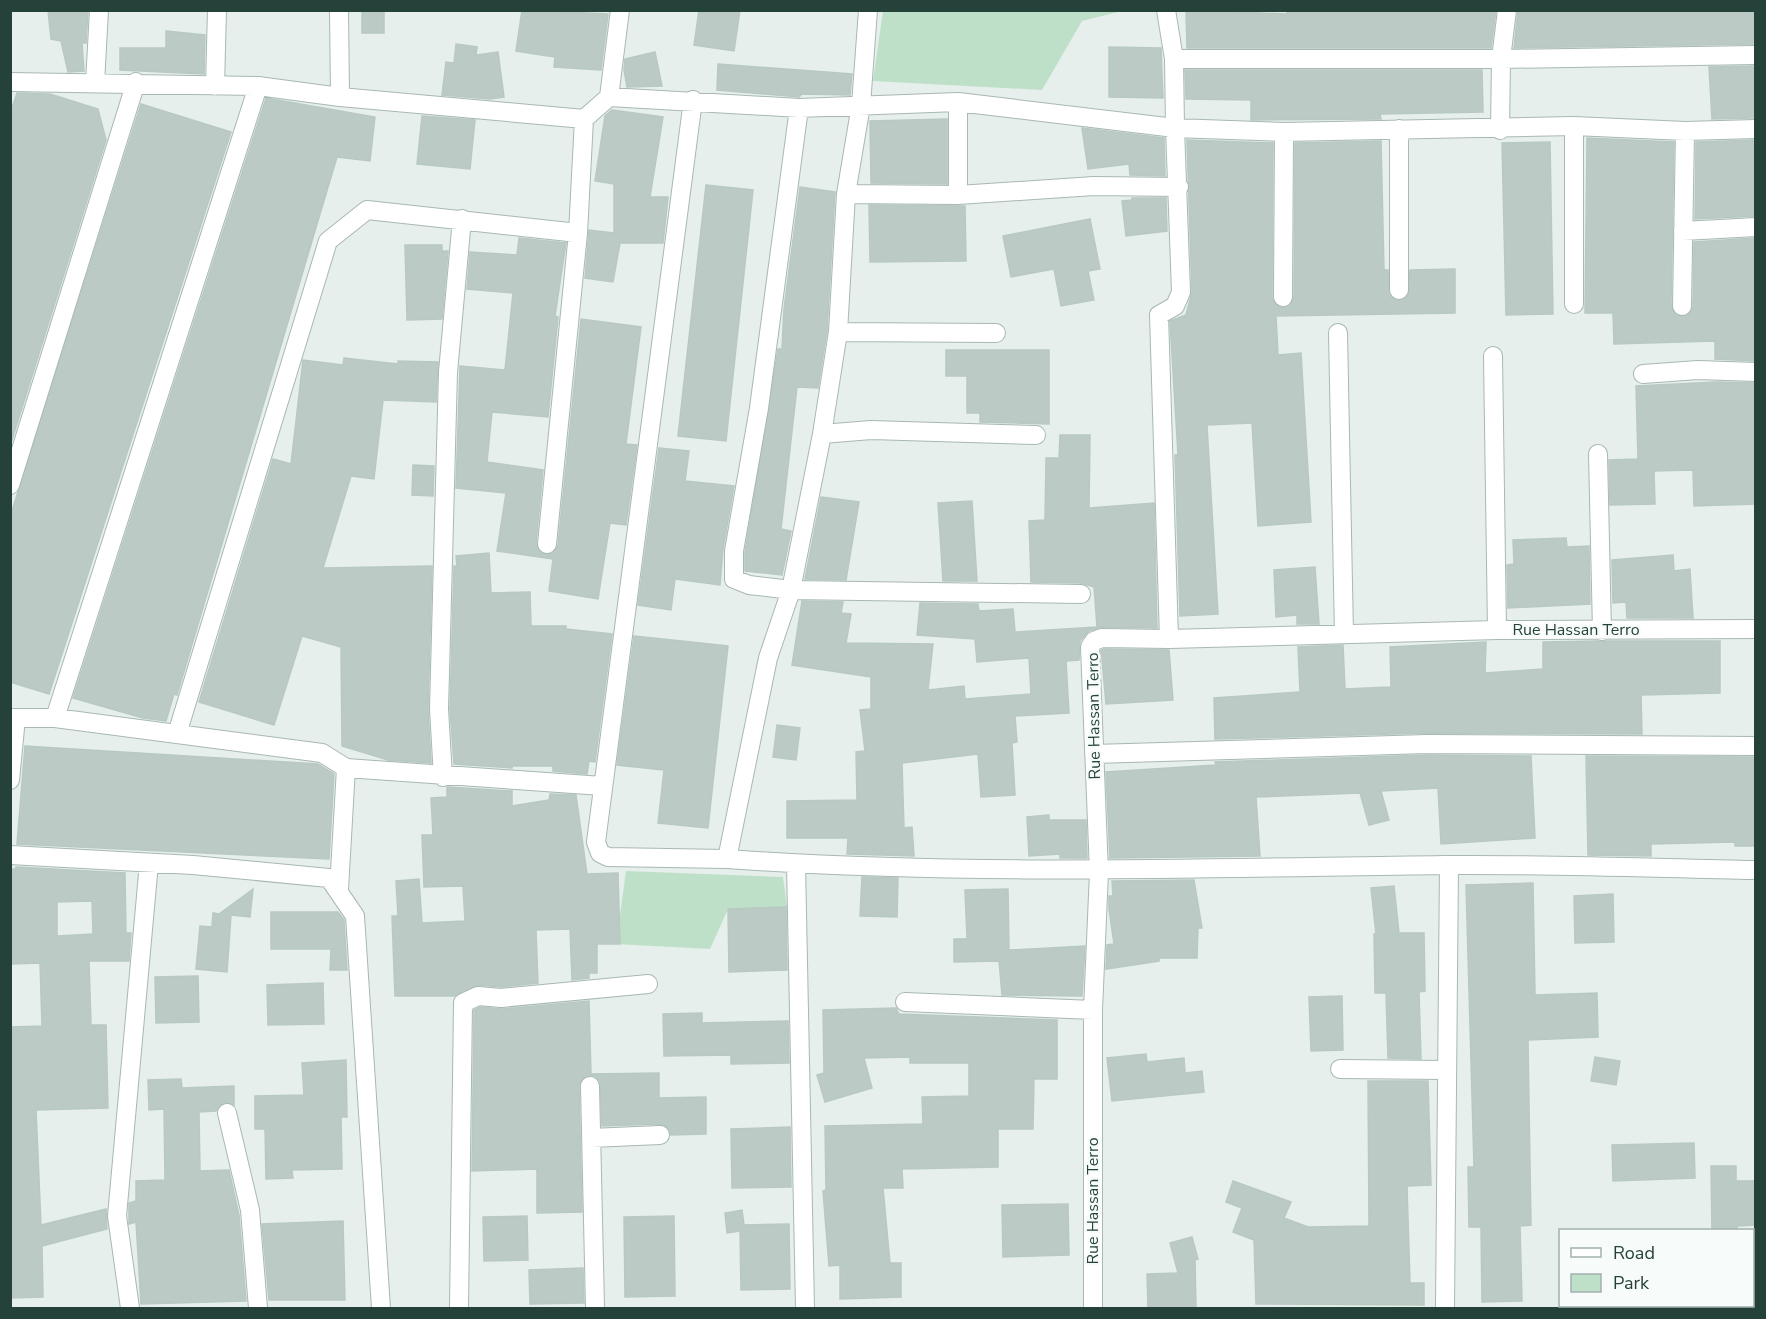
<svg xmlns="http://www.w3.org/2000/svg" width="1766" height="1319" font-family="'Nunito Sans',sans-serif">
<rect width="100%" height="100%" fill="#e6efeb"/>
<!-- green -->
<path fill="#bfe0c8" d="M 883,11 L 883,10 L 1122,11 L 1082,21 L 1042,90 L 873,81 Z
M 626,871 L 783,877 L 787,907 L 728,909 L 710,949 L 616,944 Z"/>
<!-- building -->
<path fill="#bbcac4" stroke="#b8c9c2" stroke-width="1.5" fill-rule="evenodd" d="M 48,10 L 88,10 L 86,43 L 82,43 L 84,71 L 68,72 L 61,41 L 51,39 Z
M 362,10 L 384,10 L 384,33 L 362,33 Z
M 522,10 L 608,14 L 601,70 L 554,67 L 555,57 L 516,51 Z
M 699,10 L 740,10 L 734,51 L 694,45 Z
M 1186,10 L 1287,14 L 1287,10 L 1496,10 L 1491,48 L 1187,48 Z
M 1518,10 L 1755,10 L 1755,44 L 1514,48 Z
M 166,31 L 205,35 L 204,74 L 120,70 L 120,48 L 166,48 Z
M 456,44 L 477,47 L 476,55 L 498,52 L 504,97 L 490,99 L 442,95 L 446,62 L 454,63 Z
M 1109,47 L 1161,48 L 1163,98 L 1109,97 Z
M 655,52 L 662,86 L 627,87 L 624,70 L 625,59 Z
M 718,64 L 852,74 L 850,95 L 802,94 L 799,97 L 717,90 Z
M 1755,66 L 1755,118 L 1712,119 L 1709,67 Z
M 1185,70 L 1482,70 L 1483,112 L 1380,114 L 1381,119 L 1251,120 L 1251,100 L 1186,99 Z
M 17,93 L 50,94 L 98,109 L 106,140 L 10,446 L 10,114 Z
M 266,98 L 375,117 L 370,161 L 337,157 L 177,695 L 174,694 L 166,721 L 143,718 L 73,698 Z
M 141,104 L 231,132 L 49,694 L 10,682 L 10,517 Z
M 612,110 L 663,117 L 650,197 L 668,197 L 663,243 L 620,243 L 613,282 L 585,278 L 589,230 L 614,233 L 614,184 L 595,181 L 605,116 Z
M 422,116 L 475,120 L 470,169 L 417,164 Z
M 947,119 L 947,184 L 871,183 L 870,121 Z
M 1082,128 L 1164,138 L 1165,176 L 1130,175 L 1129,164 L 1088,169 Z
M 1587,138 L 1674,142 L 1671,306 L 1677,316 L 1688,315 L 1693,307 L 1694,242 L 1755,238 L 1755,361 L 1715,359 L 1715,341 L 1614,344 L 1613,313 L 1585,313 Z
M 1187,140 L 1273,143 L 1272,297 L 1274,303 L 1282,308 L 1289,306 L 1294,297 L 1295,143 L 1381,141 L 1384,270 L 1388,270 L 1389,295 L 1398,301 L 1408,296 L 1410,270 L 1455,269 L 1455,313 L 1276,316 L 1278,355 L 1301,353 L 1311,522 L 1258,526 L 1252,423 L 1207,425 L 1218,614 L 1180,616 L 1175,455 L 1178,455 L 1170,321 L 1186,315 L 1192,292 Z
M 1755,140 L 1755,216 L 1695,219 L 1696,142 Z
M 1550,142 L 1553,314 L 1506,315 L 1502,143 Z
M 706,185 L 753,190 L 726,441 L 678,436 Z
M 800,187 L 835,192 L 827,331 L 818,388 L 797,387 L 781,529 L 791,531 L 782,575 L 745,571 L 745,552 L 778,349 L 782,349 L 784,309 Z
M 1132,198 L 1166,198 L 1167,231 L 1126,236 L 1122,201 L 1132,200 Z
M 869,205 L 965,206 L 966,261 L 870,262 Z
M 1090,219 L 1100,269 L 1088,271 L 1094,300 L 1061,306 L 1054,269 L 1011,277 L 1003,236 Z
M 519,238 L 566,243 L 555,316 L 558,317 L 548,417 L 492,412 L 487,462 L 543,470 L 536,543 L 541,553 L 552,554 L 558,545 L 581,319 L 641,327 L 626,444 L 637,445 L 626,525 L 610,523 L 598,599 L 549,591 L 553,559 L 497,551 L 506,493 L 456,488 L 460,366 L 505,370 L 513,293 L 467,289 L 470,252 L 517,255 Z
M 405,245 L 442,245 L 442,251 L 448,251 L 442,319 L 407,320 Z
M 946,350 L 1049,350 L 1049,424 L 980,422 L 980,413 L 967,413 L 967,376 L 946,376 Z
M 344,358 L 398,364 L 398,361 L 438,362 L 436,402 L 383,400 L 374,479 L 351,476 L 323,568 L 432,566 L 428,709 L 431,763 L 388,760 L 342,746 L 341,647 L 302,636 L 274,725 L 199,702 L 273,459 L 291,464 L 303,360 L 343,365 Z
M 1717,382 L 1755,383 L 1755,504 L 1694,506 L 1693,470 L 1654,471 L 1655,504 L 1610,505 L 1609,460 L 1638,459 L 1636,386 Z
M 1060,435 L 1090,435 L 1089,508 L 1154,503 L 1157,628 L 1102,627 L 1089,631 L 1080,641 L 1079,660 L 1066,661 L 1069,713 L 1015,716 L 1017,742 L 1012,743 L 1015,795 L 981,797 L 978,754 L 902,763 L 904,828 L 912,827 L 914,856 L 847,854 L 848,838 L 787,838 L 787,801 L 857,800 L 856,752 L 865,751 L 860,710 L 871,709 L 871,677 L 792,665 L 802,601 L 843,602 L 841,613 L 851,614 L 846,643 L 933,644 L 928,690 L 964,686 L 965,699 L 1031,694 L 1029,658 L 977,662 L 975,639 L 917,635 L 920,603 L 978,604 L 979,611 L 1013,609 L 1015,632 L 1097,627 L 1094,587 L 1081,583 L 1031,582 L 1029,521 L 1045,520 L 1046,458 L 1059,458 Z
M 659,448 L 689,451 L 685,481 L 734,486 L 723,549 L 720,585 L 675,579 L 671,610 L 638,605 Z
M 413,465 L 434,466 L 433,496 L 412,495 Z
M 821,497 L 859,502 L 846,580 L 805,579 Z
M 972,501 L 977,581 L 943,581 L 938,503 Z
M 1566,538 L 1567,547 L 1589,546 L 1590,604 L 1508,608 L 1507,565 L 1514,564 L 1513,540 Z
M 489,553 L 491,593 L 530,592 L 531,626 L 566,626 L 566,629 L 612,634 L 595,762 L 589,761 L 587,774 L 553,771 L 553,766 L 512,766 L 512,768 L 454,764 L 450,709 L 454,566 L 457,566 L 456,556 Z
M 1673,555 L 1674,571 L 1690,569 L 1693,618 L 1627,618 L 1626,602 L 1613,603 L 1612,560 Z
M 1315,567 L 1319,624 L 1297,624 L 1297,615 L 1276,617 L 1274,570 Z
M 634,636 L 728,646 L 708,828 L 658,823 L 664,770 L 617,765 Z
M 1597,641 L 1720,641 L 1720,693 L 1641,695 L 1642,734 L 1427,733 L 1215,739 L 1214,698 L 1300,692 L 1298,647 L 1343,645 L 1345,689 L 1391,687 L 1390,647 L 1486,642 L 1485,673 L 1543,669 L 1543,642 Z
M 1104,649 L 1169,650 L 1173,700 L 1106,704 L 1102,659 L 1101,650 Z
M 777,725 L 800,728 L 796,760 L 773,757 Z
M 25,746 L 318,764 L 334,774 L 329,859 L 17,844 Z
M 1427,755 L 1531,756 L 1535,838 L 1441,844 L 1438,788 L 1381,791 L 1389,820 L 1369,825 L 1360,793 L 1256,797 L 1260,856 L 1110,858 L 1106,772 L 1216,765 L 1215,762 Z
M 1586,756 L 1755,757 L 1755,846 L 1735,846 L 1735,842 L 1651,844 L 1651,856 L 1588,855 Z
M 447,787 L 512,791 L 512,806 L 549,800 L 550,794 L 576,795 L 587,874 L 618,873 L 620,944 L 597,944 L 597,973 L 589,973 L 589,978 L 572,980 L 570,929 L 536,930 L 538,983 L 501,987 L 478,985 L 454,996 L 395,996 L 392,916 L 398,916 L 396,881 L 419,879 L 422,923 L 465,921 L 463,886 L 424,887 L 422,835 L 433,835 L 431,798 L 447,797 Z
M 1049,815 L 1049,820 L 1086,820 L 1087,858 L 1060,858 L 1060,854 L 1029,856 L 1027,817 Z
M 16,867 L 125,873 L 126,933 L 131,933 L 129,961 L 89,961 L 91,1025 L 106,1025 L 108,1108 L 36,1110 L 41,1225 L 106,1209 L 107,1229 L 42,1246 L 43,1297 L 10,1298 L 10,1027 L 42,1026 L 40,963 L 12,964 L 10,869 L 16,869 ZM 92,901 L 93,934 L 57,936 L 57,902 Z
M 862,877 L 898,878 L 897,917 L 860,916 Z
M 1194,880 L 1202,928 L 1198,928 L 1197,958 L 1159,958 L 1159,961 L 1106,969 L 1107,945 L 1114,944 L 1109,909 L 1109,896 L 1113,896 L 1112,881 Z
M 1533,883 L 1535,995 L 1597,993 L 1598,1037 L 1528,1040 L 1531,1225 L 1520,1226 L 1522,1301 L 1482,1302 L 1481,1227 L 1469,1227 L 1468,1167 L 1474,1167 L 1466,885 Z
M 1394,886 L 1399,933 L 1424,933 L 1425,991 L 1419,992 L 1421,1059 L 1388,1058 L 1386,993 L 1375,993 L 1374,934 L 1376,934 L 1371,888 Z
M 253,889 L 250,917 L 231,915 L 227,972 L 196,969 L 200,926 L 212,927 L 213,913 L 219,914 Z
M 1008,889 L 1009,950 L 1085,946 L 1082,996 L 1002,995 L 999,961 L 954,962 L 954,939 L 967,939 L 965,890 Z
M 1613,894 L 1614,942 L 1575,943 L 1574,896 Z
M 786,907 L 787,970 L 729,972 L 728,909 Z
M 271,912 L 338,912 L 344,920 L 347,970 L 330,970 L 331,949 L 271,949 Z
M 198,976 L 199,1022 L 156,1023 L 155,977 Z
M 323,983 L 324,1024 L 268,1025 L 267,985 Z
M 1342,996 L 1343,1050 L 1311,1051 L 1309,997 Z
M 589,1001 L 591,1074 L 659,1073 L 659,1098 L 706,1097 L 706,1134 L 671,1135 L 669,1129 L 660,1124 L 602,1126 L 600,1081 L 595,1076 L 585,1076 L 579,1086 L 582,1212 L 537,1213 L 537,1169 L 472,1171 L 474,1010 L 480,1007 L 502,1009 Z
M 896,1008 L 899,1014 L 1057,1020 L 1057,1079 L 1034,1079 L 1033,1129 L 998,1129 L 998,1167 L 902,1169 L 903,1188 L 883,1188 L 890,1263 L 901,1263 L 901,1297 L 840,1299 L 840,1265 L 829,1266 L 823,1191 L 826,1190 L 825,1126 L 923,1124 L 922,1097 L 969,1096 L 969,1063 L 910,1063 L 910,1057 L 864,1058 L 872,1088 L 825,1102 L 817,1075 L 824,1073 L 823,1010 Z
M 702,1013 L 702,1023 L 788,1021 L 789,1063 L 731,1064 L 731,1055 L 664,1056 L 663,1014 Z
M 1146,1054 L 1147,1062 L 1184,1058 L 1185,1073 L 1202,1071 L 1204,1092 L 1112,1101 L 1107,1058 Z
M 1595,1057 L 1620,1061 L 1616,1085 L 1591,1081 Z
M 346,1060 L 347,1117 L 341,1117 L 342,1169 L 292,1170 L 293,1178 L 266,1179 L 265,1129 L 255,1129 L 255,1096 L 304,1095 L 302,1063 Z
M 181,1079 L 182,1088 L 234,1086 L 234,1105 L 225,1102 L 216,1111 L 199,1112 L 200,1171 L 229,1170 L 239,1215 L 246,1301 L 141,1304 L 136,1222 L 129,1224 L 129,1203 L 136,1201 L 136,1181 L 165,1180 L 164,1109 L 149,1110 L 148,1080 Z
M 1368,1081 L 1428,1081 L 1431,1185 L 1407,1186 L 1410,1283 L 1424,1283 L 1424,1305 L 1256,1304 L 1254,1240 L 1233,1232 L 1242,1208 L 1226,1202 L 1233,1181 L 1291,1202 L 1284,1218 L 1308,1227 L 1369,1226 Z
M 790,1127 L 791,1187 L 732,1188 L 731,1129 Z
M 1694,1143 L 1695,1178 L 1613,1181 L 1612,1145 Z
M 1711,1166 L 1736,1166 L 1736,1181 L 1755,1181 L 1755,1225 L 1737,1226 L 1737,1230 L 1712,1230 Z
M 1068,1204 L 1069,1255 L 1003,1257 L 1002,1205 Z
M 742,1210 L 744,1225 L 789,1224 L 790,1289 L 741,1290 L 740,1231 L 727,1233 L 725,1213 Z
M 527,1216 L 528,1260 L 484,1261 L 483,1217 Z
M 674,1216 L 675,1296 L 625,1297 L 624,1217 Z
M 343,1221 L 345,1300 L 269,1300 L 262,1224 Z
M 1192,1237 L 1198,1259 L 1195,1260 L 1196,1308 L 1148,1308 L 1147,1274 L 1178,1273 L 1170,1243 Z
M 583,1268 L 584,1303 L 530,1304 L 529,1270 Z"/>
<g fill="none" stroke-linecap="round" stroke-linejoin="round">
<!-- street casing -->
<g stroke="#a8b8b2" stroke-width="20">
<path id="street" d="M 339,10 L 340,97
M 868,10 L 861,105 L 846,194 L 838,332 L 822,434 L 791,590 L 768,658 L 727,859 C 967,876 1206,868 1445,865 C 1549,864 1652,868 1756,870
M 1166,10 L 1174,59
M 10,82 L 258,86 L 340,97 L 584,119
M 95,83 L 99,10
M 215,86 L 217,10
M 609,97 L 620,10
M 693,100 L 596,842 L 600,853 L 608,857 L 727,859
M 799,108 L 759,408 L 734,551 L 734,579 L 749,585 L 791,590 L 1081,594
M 1574,126 L 1574,304
M 1399,129 L 1399,290
M 1500,130 L 1501,59 L 1507,10
M 846,194 L 958,195 L 1094,186 L 1179,187
M 958,195 L 958,102 L 1175,128 L 1174,59 L 1501,59 L 1756,55
M 1683,231 L 1756,227
M 1283,297 L 1284,132
M 1682,306 L 1685,131
M 838,332 L 996,333
M 1338,333 L 1344,634
M 1493,356 L 1497,630
M 1643,374 L 1698,370 L 1756,372
M 822,434 L 871,430 L 1036,435
M 1598,454 L 1602,631
M 10,485 L 136,82
M 547,544 L 578,233
M 1169,639 L 1159,315 L 1175,306 L 1181,292 L 1175,128 L 1284,132 L 1574,126 L 1685,131 L 1756,129
M 10,718 L 55,718 L 322,753 L 346,768 L 339,889
M 55,718 L 258,86
M 177,734 L 328,241 L 367,210 L 578,233 L 584,119 L 609,97 L 799,108 L 958,102
M 1094,754 L 1427,744 L 1756,746
M 346,768 L 602,786
M 443,777 L 439,709 L 448,372 L 462,219
M 10,780 L 16,718
M 10,855 L 193,865 L 329,878 L 355,916 L 381,1308
M 796,864 L 805,1308
M 905,1002 L 1093,1010
M 1340,1069 L 1446,1070
M 590,1086 L 595,1308
M 227,1113 L 250,1210 L 258,1308
M 591,1138 L 660,1135
M 130,1308 L 117,1216 L 149,863
M 459,1308 L 463,1003 L 478,996 L 501,998 L 648,984
M 1093,1308 L 1093,1010 L 1099,872 L 1090,647 L 1094,641 L 1102,638 L 1169,639 L 1497,630 L 1756,629
M 1445,1308 L 1449,865"/>
</g>
<!-- street -->
<use href="#street" stroke="#fff" stroke-width="18"/>
</g>
<g text-anchor="middle" dominant-baseline="central" stroke-width="5" stroke-linejoin="round" paint-order="stroke">
<!-- street labels -->
<g font-size="16" fill="#24423a" stroke="#f7fbf9">
<text x="1576" y="630">Rue Hassan Terro</text>
<text transform="translate(1094 716) rotate(-91)">Rue Hassan Terro</text>
<text transform="translate(1093 1201) rotate(-90)">Rue Hassan Terro</text>
</g>
</g>
<!-- border -->
<rect width="1766" height="1319" fill="none" stroke="#24423a" stroke-width="24"/>
<!-- legend -->
<rect x="1559" y="1229" width="195" height="78" fill="#f7fbf9" stroke="#a3b1ad" stroke-width="1.5"/>
<rect x="1571" y="1248" width="30" height="9" fill="#ffffff" stroke="#a3b1ad" stroke-width="1.5"/>
<text x="1613" y="1259" font-size="18" fill="#24423a">Road</text>
<rect x="1571" y="1274" width="30" height="18" fill="#bfe0c8" stroke="#a3b1ad" stroke-width="1.5"/>
<text x="1613" y="1289" font-size="18" fill="#24423a">Park</text>
</svg>
